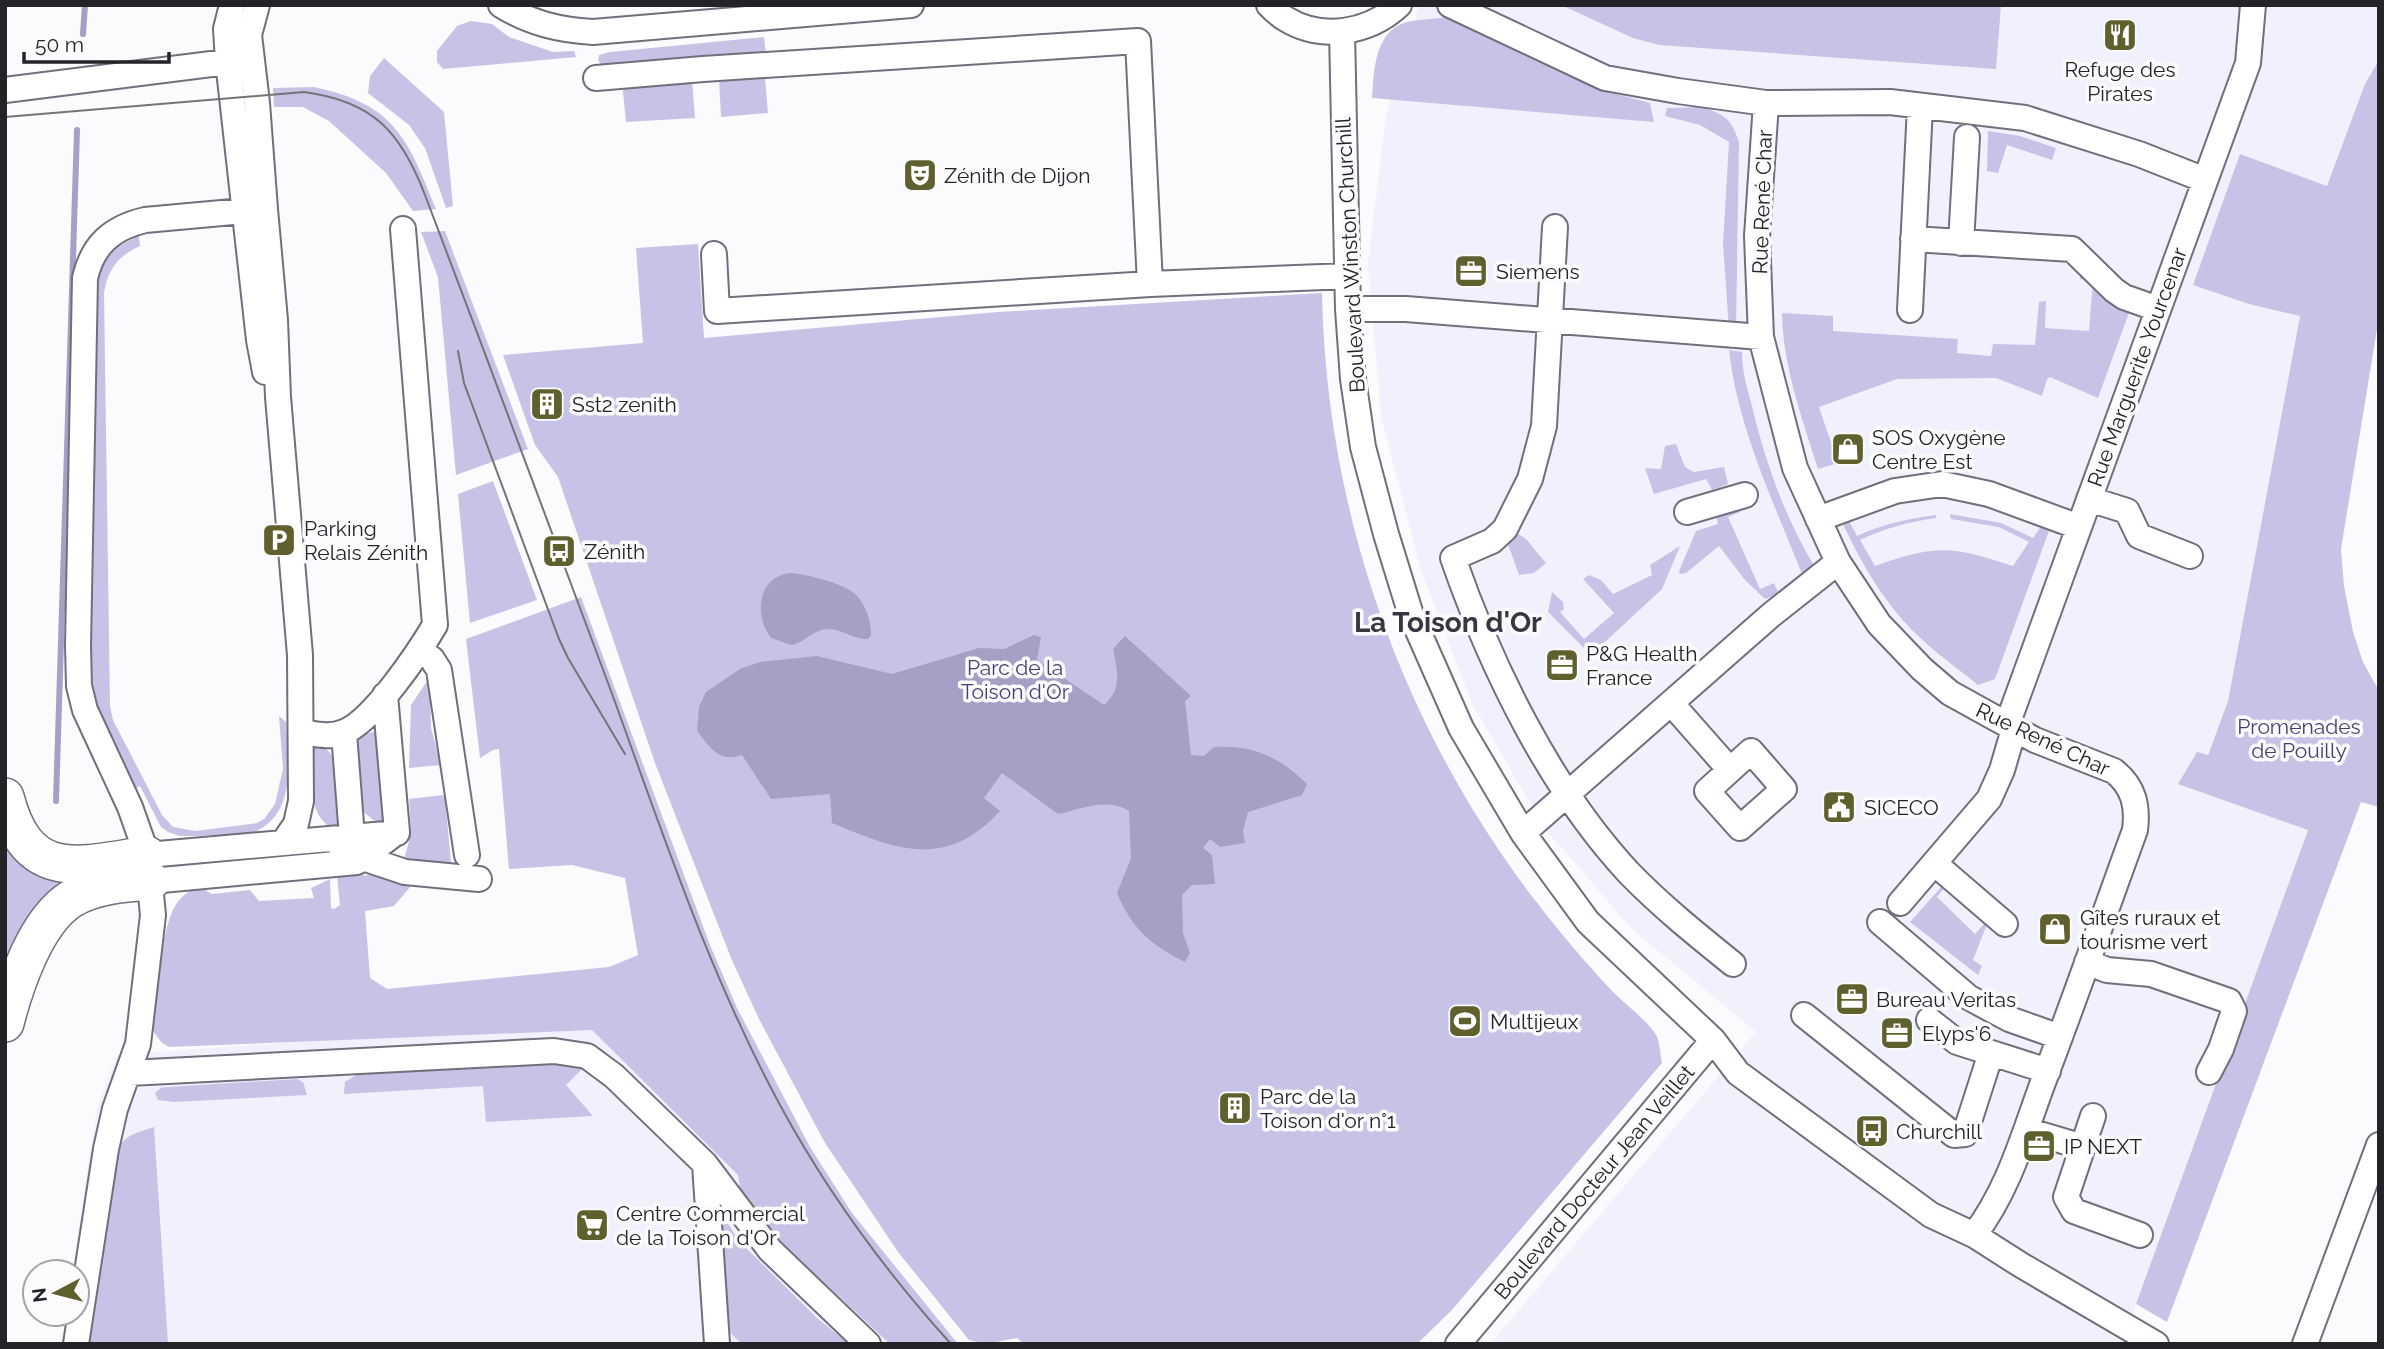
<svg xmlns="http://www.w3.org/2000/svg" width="2384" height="1349" font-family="Raleway,sans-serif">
<rect width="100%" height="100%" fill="#fbfbfd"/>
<!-- built -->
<path fill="#f1f0fd" d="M 1419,5 L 2379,5 L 2379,60 L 2365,84 L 2327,186 L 2193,284 L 2249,304 L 2300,315 L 2228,701 L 2207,755 L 2308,829 L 2136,1304 L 2125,1344 L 1490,1344 L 1756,1032 L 1633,930 L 1546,830 L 1472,704 L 1420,568 L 1381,415 L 1368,264 L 1386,116 Z
M 607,1019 L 909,1344 L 62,1344 L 66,1314 L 77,1314 L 77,1272 L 72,1272 L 97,1108 L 117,1055 Z"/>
<!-- green -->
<path fill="#c6c3e7" d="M 1561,5 L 2001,5 L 1996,69 L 1659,45 L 1633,38 Z
M 1447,17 L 1612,93 L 1650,103 L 1654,122 L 1372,98 C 1374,71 1374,31 1407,22 C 1420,19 1434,19 1447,17 Z
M 471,21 L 492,24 L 509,37 L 553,52 L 574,51 L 576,57 L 443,69 L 437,62 L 437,51 L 457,26 Z
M 764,37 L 766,55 L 601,64 L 598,60 L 599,55 L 610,52 Z
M 384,58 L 444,112 L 453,206 L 446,208 L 425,148 L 409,125 L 368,93 L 370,76 Z
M 2379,60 L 2379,317 L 2341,549 L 2344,586 L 2353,632 L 2363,662 L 2379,691 L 2379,807 L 2361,802 L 2167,1322 L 2136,1304 L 2308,830 L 2178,784 L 2197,752 L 2208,755 L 2228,701 L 2300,316 L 2249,304 L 2193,285 L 2240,154 L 2327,186 L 2365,84 Z
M 765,77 L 768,113 L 721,117 L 719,79 Z
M 692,79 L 695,118 L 626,122 L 622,82 Z
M 314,87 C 395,104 408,139 436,209 L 413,211 L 386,173 L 329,121 L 303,107 L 274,107 L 273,88 Z
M 1703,107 C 1726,116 1731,118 1739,142 L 1736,329 L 1729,329 L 1723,244 L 1729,142 L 1700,125 L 1665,116 L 1667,108 Z
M 1988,131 L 2020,136 L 2056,148 L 2052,160 L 2007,145 L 1998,173 L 1987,171 Z
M 445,231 L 528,449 L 456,475 L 438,277 L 421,232 Z
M 139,236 L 140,246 C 118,256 108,269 104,293 L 110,706 L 113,720 L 162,815 L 173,827 L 195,831 L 257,823 L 264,819 L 275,804 L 283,769 L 279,716 L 286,722 C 289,761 297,816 252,833 L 196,836 L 180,836 L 168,832 L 161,827 L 140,786 L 136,788 L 104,724 L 95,702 L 89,670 L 95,284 C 102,255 113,248 139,236 Z
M 698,244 L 704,338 L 998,312 L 1322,293 C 1326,509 1400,722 1531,895 C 1556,928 1584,961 1613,992 C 1626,1005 1644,1018 1655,1033 C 1660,1040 1660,1054 1662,1063 L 1452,1310 L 1417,1344 L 1024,1344 L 1017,1338 L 985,1344 L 969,1340 L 898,1252 L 825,1143 L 759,1019 L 731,958 L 655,763 L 558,477 L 535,445 L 503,355 L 643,343 L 636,248 Z
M 2080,274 L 2091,274 L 2115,300 L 2131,307 L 2098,398 L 2050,377 L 2047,379 L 2042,396 L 1996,378 L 1897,379 L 1819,407 L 1838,463 L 1818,469 C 1802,418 1783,367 1782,313 L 1833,316 L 1833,331 L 1958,339 L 1957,353 L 1991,356 L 1993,344 L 2035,345 L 2039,302 L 2046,301 L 2045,328 L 2089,331 L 2093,280 L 2080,279 Z
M 1729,350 L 1742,352 C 1742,371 1747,388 1752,406 C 1765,461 1784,515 1813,564 L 1802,574 C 1773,500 1738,429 1729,350 Z
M 1676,444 L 1685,467 L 1694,472 L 1724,467 L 1728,484 L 1712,490 L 1706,479 L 1654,494 L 1645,468 L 1661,469 L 1665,446 Z
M 493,481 L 537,600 L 470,623 L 458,494 Z
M 1736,503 L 1740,512 L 1728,517 L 1760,589 L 1774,583 L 1779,594 L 1765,599 L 1745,580 L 1719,546 L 1686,573 L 1680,574 L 1679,571 L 1696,531 L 1718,524 L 1715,509 Z
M 1950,514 L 2001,523 L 2033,538 L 2042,525 L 2050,528 L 1995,679 L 1978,685 C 1957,668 1933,651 1914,632 C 1882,600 1861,562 1842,522 L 1849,521 L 1857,536 C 1883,524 1907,519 1936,515 L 1936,518 C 1909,522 1885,528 1860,540 L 1875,566 C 1937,544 1951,546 2013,566 L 2029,542 L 1999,527 L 1951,519 Z
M 1515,532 L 1526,539 L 1546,563 L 1534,573 L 1519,575 L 1508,544 Z
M 1680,546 L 1662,589 L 1591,655 L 1548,612 L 1552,592 L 1563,602 L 1564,609 L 1560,612 L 1584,639 L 1614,613 L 1583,579 L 1589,575 L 1601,580 L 1613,594 L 1652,575 L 1650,565 Z
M 581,597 L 710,945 L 737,1008 L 810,1147 L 852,1213 L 958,1344 L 890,1344 L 758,1221 L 741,1193 L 738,1175 L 592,1030 L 169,1047 L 162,1043 L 153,1031 L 164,939 C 171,913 173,898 199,886 L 212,894 L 250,890 L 259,901 L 314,898 L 311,888 L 330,879 L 331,908 L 334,909 L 340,905 L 337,876 L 374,875 L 411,886 L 394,906 L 365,911 L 370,978 L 387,989 L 609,967 L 638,955 L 625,878 L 572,865 L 509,869 L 499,749 L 493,750 L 480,758 L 466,639 Z
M 427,681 L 430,687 L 431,728 L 441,765 L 409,768 L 411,705 Z
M 373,732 L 378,734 L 385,818 L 381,822 L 373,820 L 361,810 L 356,743 L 362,735 Z
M 315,743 C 346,752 339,796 339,822 L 335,828 L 331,828 C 307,812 312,780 309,753 L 309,748 Z
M 443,795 L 445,798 L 451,862 L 448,867 L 404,860 L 411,833 L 409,799 Z
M 5,834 L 73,875 L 5,991 Z
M 1943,885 L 1944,888 L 1937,897 L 1975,934 L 1985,923 L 1987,924 L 1973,960 L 1982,966 L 1978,975 L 1910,922 Z
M 541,1062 L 582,1069 L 566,1085 L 593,1116 L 486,1122 L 483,1086 L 344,1094 L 345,1082 L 356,1075 Z
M 297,1079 L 303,1082 L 307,1095 L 174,1102 L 158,1100 L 155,1093 L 161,1088 L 167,1087 Z
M 154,1127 L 168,1344 L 86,1344 L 115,1155 C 124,1134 134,1134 154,1127 Z
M 713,1198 L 738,1240 L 817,1318 L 849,1344 L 817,1342 L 817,1344 L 742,1344 L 721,1324 Z"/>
<!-- water -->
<path fill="#a4a0c6" d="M 790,573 C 806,574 843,583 855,594 C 866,604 871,621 871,635 L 868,639 C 855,640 842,629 828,629 C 814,629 804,643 791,645 L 771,638 C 754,616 757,577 790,573 Z
M 1034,635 L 1041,637 L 1037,660 L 1104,705 C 1122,689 1118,672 1113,649 L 1125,636 L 1191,696 L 1185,701 L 1191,755 L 1204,756 L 1214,747 C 1254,745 1278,756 1307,784 L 1302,795 L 1248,812 L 1243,831 L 1245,843 L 1220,847 L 1210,839 L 1203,848 L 1212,855 L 1215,884 L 1192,885 L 1182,895 L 1183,933 L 1190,953 L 1185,962 C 1151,945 1132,929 1117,893 L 1131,858 L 1129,811 C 1108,797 1081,809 1058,814 L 1002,773 L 984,798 L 1000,811 C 946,870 897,850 832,823 L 830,794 L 771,799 L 742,755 C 718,763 711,748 697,731 L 699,707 L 706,692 L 740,669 L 760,662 L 817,656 L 892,674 L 979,648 L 1004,649 Z"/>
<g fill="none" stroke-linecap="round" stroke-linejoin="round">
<!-- stream -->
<path stroke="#a4a0c6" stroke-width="6" d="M 83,34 L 85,5
M 56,801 L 77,130"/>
<!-- minor casing -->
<g stroke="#706f7c" stroke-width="28">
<path id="minor" d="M 232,5 L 226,29 L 228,61 L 259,340 L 265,372
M 501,5 C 530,23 559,30 593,32 L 911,5
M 1269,5 C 1274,10 1280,16 1286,19 C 1322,41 1369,33 1399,5
M 1450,5 L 1605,78 L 1678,91 L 1766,103 L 1890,102 L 2025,118 L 2139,154 L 2205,180
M 1342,32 L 1348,309 L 1353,379 L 1363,447 L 1386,534 L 1411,615 L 1461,728 L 1523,833 L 1588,922 L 1713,1040 L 1738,1073 L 1931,1215 L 1974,1235 L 2021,1265 L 2156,1344
M 596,78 L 703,69 L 1138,41 L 1150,284
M 5,90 L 243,60
M 1766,103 L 1757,236 L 1761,337 L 1795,468 L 1838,562 L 1879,624 L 1922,669 L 1950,693 L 2035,740 L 2114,771 C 2134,787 2138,806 2135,830 C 2104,915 2074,1001 2042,1085 C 2023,1137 2008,1191 1974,1235
M 265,209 L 275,320 L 278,397 L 300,655 L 301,801 L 296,824 L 283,843
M 1555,227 L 1544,426 L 1530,479 L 1505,529 L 1492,541 L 1453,558 C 1491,667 1550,788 1629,873 C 1661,906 1697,935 1733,964
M 1913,239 L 2072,249 L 2114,290 L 2124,297 L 2158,309
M 1961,243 L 1967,137
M 714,254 L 717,311 L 1150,284 L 1347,276
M 1348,309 L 1406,309 L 1761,337
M 1910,310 L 1920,106
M 2089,499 L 2127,511 L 2139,536 L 2190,556
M 1687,512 L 1745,495
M 1818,519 L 1895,491 L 1942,484 L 1989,494 L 2079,527
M 420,650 L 432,659 L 439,670 L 467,855
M 385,695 L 397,832
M 1671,703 L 1730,770
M 2007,725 L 2248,63 L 2253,5
M 301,732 C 315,734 331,738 344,732 C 373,721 419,652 435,625 L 403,229
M 1751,751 L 1784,789 L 1740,828 L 1707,791 Z
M 1523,833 L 1771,615 L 1838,562
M 342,850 L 352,837 L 344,733
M 147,855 L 397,833
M 363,858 L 405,872 L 479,879
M 1934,863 L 2005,924
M 151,881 L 357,862 L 397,832
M 1900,903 L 1989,799 L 2002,770 L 2014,729
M 1880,922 L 1968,997 L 2009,1019 L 2060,1037
M 2087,962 L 2107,970 L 2151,974 L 2229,1001 L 2234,1011 L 2221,1049 L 2209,1072
M 1804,1015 L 1954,1135 L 1965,1134 L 1991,1053
M 1929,1020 L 1957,1042 L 2048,1071
M 129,1073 L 554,1051 L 587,1056 L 614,1076 L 705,1164 L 717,1344
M 2093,1116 L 2066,1197 L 2074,1211 L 2140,1235
M 2026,1130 L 2083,1147
M 705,1164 L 770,1250 L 868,1344
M 76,1344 L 106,1149 L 115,1109 L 138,1044 L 153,915 L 147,855 L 130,807 L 85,710 L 79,686 L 78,646 L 85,278 C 93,244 112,228 145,220 L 265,209 L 257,103 L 249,35 L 257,5
M 1458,1344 L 1713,1040
M 2305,1344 L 2379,1145"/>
</g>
<!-- highway casing -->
<g stroke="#706f7c" stroke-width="40">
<path id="highway" d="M 5,797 C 27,883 78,866 147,855
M 5,1023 C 15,984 36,921 71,899 C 95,885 124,883 151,881"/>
</g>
<!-- minor -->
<use href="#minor" stroke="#fff" stroke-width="24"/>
<!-- highway -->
<use href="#highway" stroke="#fff" stroke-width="37"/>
<!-- tram -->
<path stroke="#747478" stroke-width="2" d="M 5,117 L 304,92 C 373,101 401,132 425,195 C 488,360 549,526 611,691 C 662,831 709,974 780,1105 C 826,1190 886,1272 951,1344
M 458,351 L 464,383 L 559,639 L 568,658 L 625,754"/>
</g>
<!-- icons -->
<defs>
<g id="restaurant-square" transform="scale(1.75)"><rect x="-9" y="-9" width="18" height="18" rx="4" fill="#5f602d" stroke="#fbfbfd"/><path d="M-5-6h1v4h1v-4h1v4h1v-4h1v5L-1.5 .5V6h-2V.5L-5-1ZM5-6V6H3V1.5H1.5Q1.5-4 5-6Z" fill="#fff"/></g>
<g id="theatre-square" transform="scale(1.75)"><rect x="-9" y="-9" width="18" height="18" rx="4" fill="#5f602d" stroke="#fbfbfd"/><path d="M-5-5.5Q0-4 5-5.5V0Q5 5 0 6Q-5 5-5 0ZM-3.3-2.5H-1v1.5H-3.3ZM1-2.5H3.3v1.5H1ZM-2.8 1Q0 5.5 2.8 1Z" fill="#fff"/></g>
<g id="office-square" transform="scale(1.75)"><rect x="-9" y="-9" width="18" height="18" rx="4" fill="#5f602d" stroke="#fbfbfd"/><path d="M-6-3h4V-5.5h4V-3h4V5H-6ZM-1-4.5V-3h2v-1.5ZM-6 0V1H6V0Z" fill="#fff"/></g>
<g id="building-square" transform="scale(1.75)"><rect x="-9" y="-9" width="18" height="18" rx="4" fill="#5f602d" stroke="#fbfbfd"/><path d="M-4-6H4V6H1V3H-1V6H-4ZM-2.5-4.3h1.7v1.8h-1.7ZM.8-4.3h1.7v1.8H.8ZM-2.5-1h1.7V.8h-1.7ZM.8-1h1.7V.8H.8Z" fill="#fff"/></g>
<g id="shop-square" transform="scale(1.75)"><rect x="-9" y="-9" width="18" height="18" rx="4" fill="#5f602d" stroke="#fbfbfd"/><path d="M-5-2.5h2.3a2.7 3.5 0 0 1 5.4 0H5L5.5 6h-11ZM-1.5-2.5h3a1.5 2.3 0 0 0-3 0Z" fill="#fff"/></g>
<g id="parking-square" transform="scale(1.75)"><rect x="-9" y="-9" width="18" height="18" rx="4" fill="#5f602d" stroke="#fbfbfd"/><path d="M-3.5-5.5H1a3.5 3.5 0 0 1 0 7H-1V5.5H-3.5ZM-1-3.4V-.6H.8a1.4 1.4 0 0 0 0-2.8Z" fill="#fff"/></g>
<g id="bus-square" transform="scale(1.75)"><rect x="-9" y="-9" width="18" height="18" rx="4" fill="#5f602d" stroke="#fbfbfd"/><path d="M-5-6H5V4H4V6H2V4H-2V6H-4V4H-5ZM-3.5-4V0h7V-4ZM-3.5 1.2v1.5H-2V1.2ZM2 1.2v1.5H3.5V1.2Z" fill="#fff"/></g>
<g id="civic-square" transform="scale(1.75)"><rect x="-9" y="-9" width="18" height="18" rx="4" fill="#5f602d" stroke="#fbfbfd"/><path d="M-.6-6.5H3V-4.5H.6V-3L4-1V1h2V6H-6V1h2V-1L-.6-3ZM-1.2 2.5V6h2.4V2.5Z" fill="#fff"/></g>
<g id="stadium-square" transform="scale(1.75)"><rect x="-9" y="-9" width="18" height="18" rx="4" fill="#5f602d" stroke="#fbfbfd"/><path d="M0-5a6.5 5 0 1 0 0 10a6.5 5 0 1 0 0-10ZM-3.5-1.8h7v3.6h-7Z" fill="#fff"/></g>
<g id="supermarket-square" transform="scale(1.75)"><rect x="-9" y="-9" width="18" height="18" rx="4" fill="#5f602d" stroke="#fbfbfd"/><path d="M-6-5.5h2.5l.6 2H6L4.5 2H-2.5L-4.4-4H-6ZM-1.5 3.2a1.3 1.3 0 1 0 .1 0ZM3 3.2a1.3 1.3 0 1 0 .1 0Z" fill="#fff"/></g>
</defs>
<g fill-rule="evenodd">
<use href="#restaurant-square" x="2120" y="35"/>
<use href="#theatre-square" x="920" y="175"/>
<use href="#office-square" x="1471" y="271"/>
<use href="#building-square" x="547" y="404"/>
<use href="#shop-square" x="1848" y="449"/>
<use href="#parking-square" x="279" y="540"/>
<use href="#bus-square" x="559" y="551"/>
<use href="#office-square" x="1562" y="665"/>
<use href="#civic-square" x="1839" y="807"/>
<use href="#shop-square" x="2055" y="929"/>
<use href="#office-square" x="1852" y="999"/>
<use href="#stadium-square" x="1465" y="1021"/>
<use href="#office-square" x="1897" y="1033"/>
<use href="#building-square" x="1235" y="1108"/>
<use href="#bus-square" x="1872" y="1131"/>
<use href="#office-square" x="2039" y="1146"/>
<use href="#supermarket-square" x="592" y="1225"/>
</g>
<g text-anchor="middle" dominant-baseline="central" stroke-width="7" stroke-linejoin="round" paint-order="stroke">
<!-- poi labels -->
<g font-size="21" fill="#232328" stroke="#fbfbfd" text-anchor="start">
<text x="2120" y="69" text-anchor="middle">Refuge des<tspan x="2120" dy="24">Pirates</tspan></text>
<text x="944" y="175">Zénith de Dijon</text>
<text x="1496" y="271">Siemens</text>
<text x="572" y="404">Sst2 zenith</text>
<text x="1872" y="437">SOS Oxygène<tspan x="1872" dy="24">Centre Est</tspan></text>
<text x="304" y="528">Parking<tspan x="304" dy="24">Relais Zénith</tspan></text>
<text x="584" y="551">Zénith</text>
<text x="1586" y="653">P&amp;G Health<tspan x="1586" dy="24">France</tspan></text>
<text x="1864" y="807">SICECO</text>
<text x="2080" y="917">Gîtes ruraux et<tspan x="2080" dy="24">tourisme vert</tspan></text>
<text x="1876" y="999">Bureau Veritas</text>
<text x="1490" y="1021">Multijeux</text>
<text x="1922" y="1033">Elyps'6</text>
<text x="1260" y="1096">Parc de la<tspan x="1260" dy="24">Toison d'or n°1</tspan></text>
<text x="1896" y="1131">Churchill</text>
<text x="2064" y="1146">IP NEXT</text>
<text x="616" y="1213">Centre Commercial<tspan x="616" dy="24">de la Toison d'Or</tspan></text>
</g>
<!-- street labels -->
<g font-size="21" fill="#232328" stroke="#fbfbfd">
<text transform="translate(1762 202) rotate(-88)">Rue René Char</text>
<text transform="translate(1350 255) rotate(-93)">Boulevard Winston Churchill</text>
<text transform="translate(2137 367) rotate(-70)">Rue Marguerite Yourcenar</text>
<text transform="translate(2043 739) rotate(25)">Rue René Char</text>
<text transform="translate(1594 1182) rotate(-50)">Boulevard Docteur Jean Veillet</text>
</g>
<!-- park labels -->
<g font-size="21" fill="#473f72" stroke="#fbfbfd">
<text x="1015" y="667">Parc de la<tspan x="1015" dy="24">Toison d'Or</tspan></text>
<text x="2299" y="726">Promenades<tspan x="2299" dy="24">de Pouilly</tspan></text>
</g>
<!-- district labels -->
<g font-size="28" font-weight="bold" fill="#373641" stroke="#fbfbfd">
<text x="1448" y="622">La Toison d'Or</text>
</g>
</g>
<!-- border -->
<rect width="2384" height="1349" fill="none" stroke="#232328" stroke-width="14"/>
<!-- north arrow -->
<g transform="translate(56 1293) rotate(263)"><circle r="33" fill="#fbfbfd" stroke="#a5a5a8" stroke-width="2"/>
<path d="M0-5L12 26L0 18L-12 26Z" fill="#5f602d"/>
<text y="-10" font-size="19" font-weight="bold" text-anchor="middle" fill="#232328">N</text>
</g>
<!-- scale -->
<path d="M24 52v10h145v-10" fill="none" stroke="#232328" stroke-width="3.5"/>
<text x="35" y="52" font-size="21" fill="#232328" stroke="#fbfbfd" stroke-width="5" paint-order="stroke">50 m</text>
</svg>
